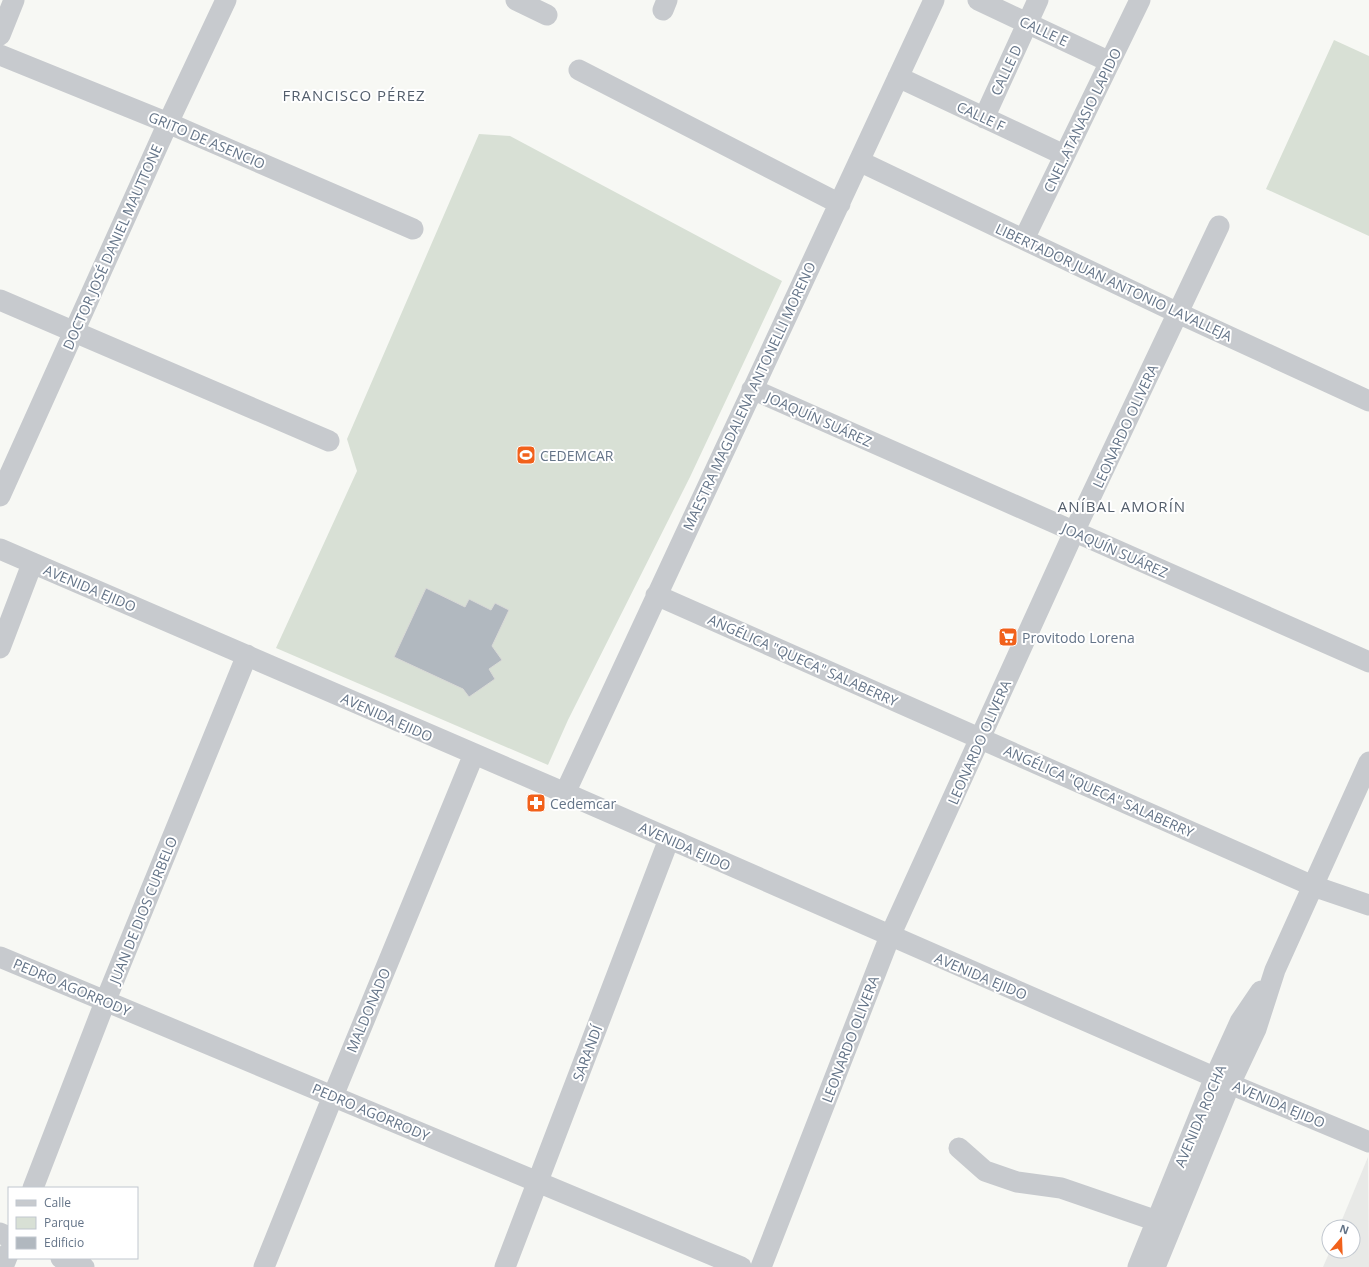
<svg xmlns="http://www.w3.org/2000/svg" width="1369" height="1267" font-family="'Open Sans',sans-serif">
<rect width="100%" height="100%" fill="#f7f8f4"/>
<!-- built -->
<path fill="#e8e9e7" d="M 1368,1157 L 1369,1267 L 1323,1267 L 1330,1251 L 1353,1251 L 1353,1227 L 1339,1227 Z"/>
<!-- green -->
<path fill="#d8e0d5" d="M 1334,40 L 1369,56 L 1369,236 L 1266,189 Z
M 479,134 L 510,136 L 782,281 L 690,477 L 568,720 L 548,765 L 276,648 L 357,471 L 347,439 Z"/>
<!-- building -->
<path fill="#b1b8bf" stroke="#d9d9d7" d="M 426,588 L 465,607 L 469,599 L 491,610 L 495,603 L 509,610 L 492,646 L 502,660 L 489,669 L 495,679 L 469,697 L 463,689 L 394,657 Z"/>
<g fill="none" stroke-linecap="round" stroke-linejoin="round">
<!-- minor -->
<path stroke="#c7cace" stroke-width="21" d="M 516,0 L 547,15
M 978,0 L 1110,62
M 663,10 L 667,0
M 0,35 L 14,0
M 0,55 L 168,123 L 413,229
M 579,70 L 840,204
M 898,77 L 1064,155
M 984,118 L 1038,0
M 859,161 L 1178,313 L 1369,401
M 1024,239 L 1140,0
M 0,300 L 329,441
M 752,389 L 1369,662
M 0,496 L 168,123 L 226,0
M 0,549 L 565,793 L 1230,1084 L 1369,1142
M 656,595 L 1313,886 L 1369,905
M 0,648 L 32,564
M 565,793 L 934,0
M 0,957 L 741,1267
M 959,1148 L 985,1171 L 1017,1182 L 1061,1188 L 1157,1221
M 33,1188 L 105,1002 L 247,655
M 0,1233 L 9,1237
M 61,1258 L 84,1267
M 3,1267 L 9,1252
M 264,1267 L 333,1096 L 474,754
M 505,1267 L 669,839
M 761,1267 L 890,936 L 1074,532 L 1219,226
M 1138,1267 L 1215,1077 L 1240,1022 L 1261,991
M 1155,1267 L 1230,1084 L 1256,1029 L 1275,970 L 1369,762"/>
</g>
<!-- icons -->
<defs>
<g id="stadium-square" transform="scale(1)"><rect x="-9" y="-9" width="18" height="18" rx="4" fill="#f1611b" stroke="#fff"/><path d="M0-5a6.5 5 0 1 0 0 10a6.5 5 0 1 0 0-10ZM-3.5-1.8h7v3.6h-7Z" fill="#fff"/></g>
<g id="supermarket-square" transform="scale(1)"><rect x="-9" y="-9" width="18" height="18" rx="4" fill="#f1611b" stroke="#fff"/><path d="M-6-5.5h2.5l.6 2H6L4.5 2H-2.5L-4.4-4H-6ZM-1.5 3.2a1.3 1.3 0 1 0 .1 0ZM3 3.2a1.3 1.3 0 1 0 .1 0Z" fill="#fff"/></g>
<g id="pharmacy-square" transform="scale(1)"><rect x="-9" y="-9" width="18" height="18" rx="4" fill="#f1611b" stroke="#fff"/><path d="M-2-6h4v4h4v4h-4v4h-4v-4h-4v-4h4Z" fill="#fff"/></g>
</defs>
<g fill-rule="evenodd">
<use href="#stadium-square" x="526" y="455"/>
<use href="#supermarket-square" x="1008" y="637"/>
<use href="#pharmacy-square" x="536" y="803"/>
</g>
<g text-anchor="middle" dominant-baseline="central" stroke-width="4" stroke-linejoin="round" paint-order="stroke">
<!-- street labels -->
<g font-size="14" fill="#647488" stroke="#fff">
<text transform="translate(1044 31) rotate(25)">CALLE E</text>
<text transform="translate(1006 70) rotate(-65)">CALLE D</text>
<text transform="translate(981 116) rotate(25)">CALLE F</text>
<text transform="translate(1082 120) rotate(-64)">CNEL.ATANASIO LAPIDO</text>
<text transform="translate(207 140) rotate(23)">GRITO DE ASENCIO</text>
<text transform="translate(112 247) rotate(-66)">DOCTOR JOSÉ DANIEL MAUTTONE</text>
<text transform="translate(1114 282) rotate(25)">LIBERTADOR JUAN ANTONIO LAVALLEJA</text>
<text transform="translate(749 396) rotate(-65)">MAESTRA MAGDALENA ANTONELLI MORENO</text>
<text transform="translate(819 419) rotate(24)">JOAQUÍN SUÁREZ</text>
<text transform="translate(1125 426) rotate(-65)">LEONARDO OLIVERA</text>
<text transform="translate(1115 550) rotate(24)">JOAQUÍN SUÁREZ</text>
<text transform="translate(90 588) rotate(23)">AVENIDA EJIDO</text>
<text transform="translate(803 660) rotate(24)">ANGÉLICA "QUECA" SALABERRY</text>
<text transform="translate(387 717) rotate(24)">AVENIDA EJIDO</text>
<text transform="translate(979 742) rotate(-66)">LEONARDO OLIVERA</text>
<text transform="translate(1099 791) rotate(24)">ANGÉLICA "QUECA" SALABERRY</text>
<text transform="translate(685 846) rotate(24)">AVENIDA EJIDO</text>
<text transform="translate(143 910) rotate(-68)">JUAN DE DIOS CURBELO</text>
<text transform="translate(981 976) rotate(23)">AVENIDA EJIDO</text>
<text transform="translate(72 987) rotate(23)">PEDRO AGORRODY</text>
<text transform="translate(368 1010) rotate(-67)">MALDONADO</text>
<text transform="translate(850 1039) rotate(-69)">LEONARDO OLIVERA</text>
<text transform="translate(587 1053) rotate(-69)">SARANDÍ</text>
<text transform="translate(1279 1104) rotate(23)">AVENIDA EJIDO</text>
<text transform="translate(371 1112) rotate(23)">PEDRO AGORRODY</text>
<text transform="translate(1200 1116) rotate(-67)">AVENIDA ROCHA</text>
</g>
<!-- poi labels -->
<g font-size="14" fill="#647488" stroke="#fff" text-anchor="start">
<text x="540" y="455">CEDEMCAR</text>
<text x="1022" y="637">Provitodo Lorena</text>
<text x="550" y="803">Cedemcar</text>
</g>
<!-- neighbourhood labels -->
<g font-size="15" letter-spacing="1" fill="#535e6c" stroke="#fff">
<text x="354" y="95">FRANCISCO PÉREZ</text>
<text x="1122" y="506">ANÍBAL AMORÍN</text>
</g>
</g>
<!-- legend -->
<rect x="8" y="1187" width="130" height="72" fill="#ffffff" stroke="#c1c7cf"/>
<rect x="16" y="1200" width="20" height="6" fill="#c7cace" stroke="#c1c7cf"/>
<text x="44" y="1207" font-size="12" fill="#647488">Calle</text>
<rect x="16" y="1217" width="20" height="12" fill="#d8e0d5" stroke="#c1c7cf"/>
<text x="44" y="1227" font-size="12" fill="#647488">Parque</text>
<rect x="16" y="1237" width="20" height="12" fill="#b1b8bf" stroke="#c1c7cf"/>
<text x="44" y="1247" font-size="12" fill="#647488">Edificio</text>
<!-- north arrow -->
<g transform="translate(1341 1239) rotate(19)"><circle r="19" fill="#ffffff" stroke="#c1c7cf"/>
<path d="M0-3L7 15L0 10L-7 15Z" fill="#f1611b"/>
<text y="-6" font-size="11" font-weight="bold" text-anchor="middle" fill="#647488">N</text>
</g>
</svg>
